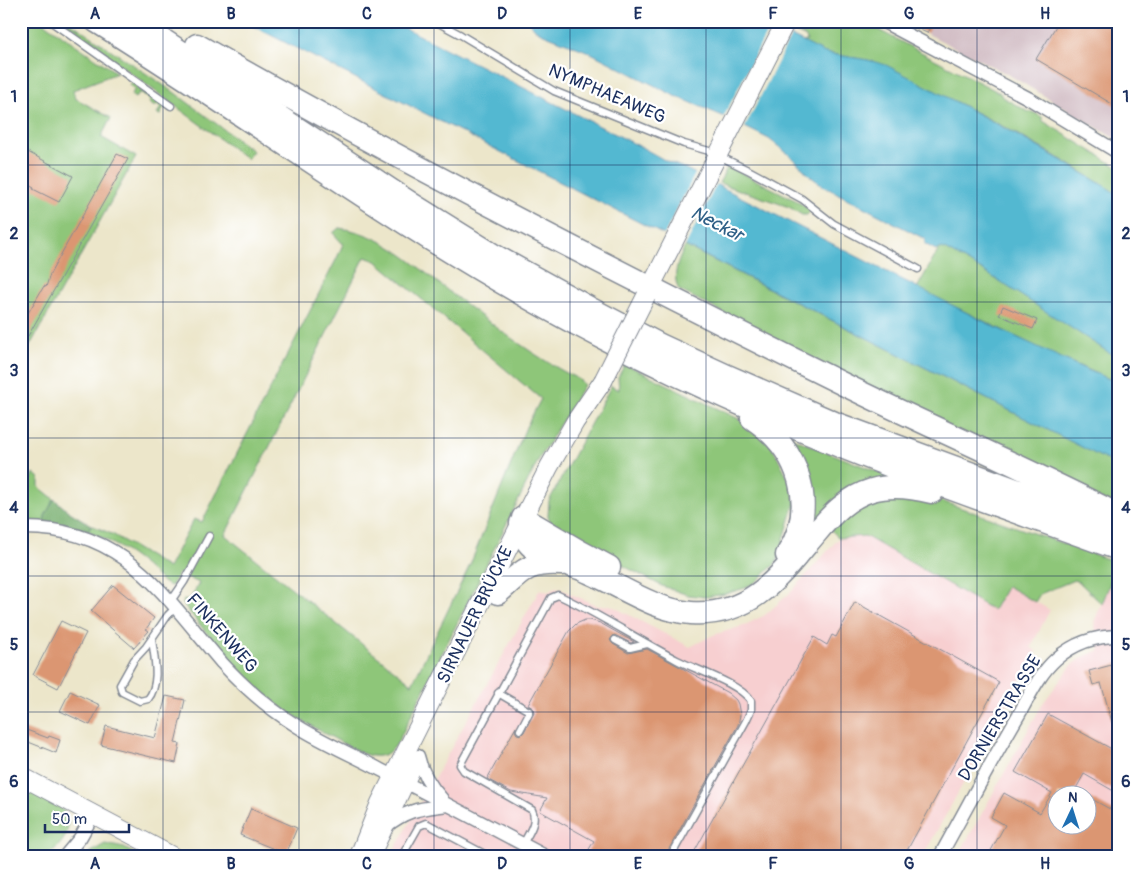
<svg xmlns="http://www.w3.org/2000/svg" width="1140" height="877" font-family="Pangolin,sans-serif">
<rect width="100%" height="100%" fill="#fff"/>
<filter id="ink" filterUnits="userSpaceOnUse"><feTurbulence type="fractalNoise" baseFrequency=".02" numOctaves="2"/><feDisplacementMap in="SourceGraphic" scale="10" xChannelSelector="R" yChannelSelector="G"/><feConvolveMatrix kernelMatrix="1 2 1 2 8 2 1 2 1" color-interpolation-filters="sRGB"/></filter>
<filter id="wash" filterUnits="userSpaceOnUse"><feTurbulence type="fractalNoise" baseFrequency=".0096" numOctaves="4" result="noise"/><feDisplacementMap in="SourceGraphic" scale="20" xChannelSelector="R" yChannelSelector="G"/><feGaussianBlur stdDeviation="1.12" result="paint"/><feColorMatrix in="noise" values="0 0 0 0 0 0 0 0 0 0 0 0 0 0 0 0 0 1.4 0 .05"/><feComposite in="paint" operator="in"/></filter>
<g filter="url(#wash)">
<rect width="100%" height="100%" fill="#ece6ca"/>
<!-- built -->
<path fill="#f7cfd0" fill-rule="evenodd" d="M 865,536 L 993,610 L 1007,586 L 1050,610 L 1031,647 L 1036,651 L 1027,669 L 923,856 L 391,856 L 540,589 L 548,592 L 556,587 L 598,606 L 610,605 L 690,647 L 713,635 L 743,626 L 765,615 L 791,592 L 839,538 Z
M 1112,578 L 1119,580 L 1119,856 L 958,856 L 1043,703 L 1071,666 L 1085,656 L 1100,650 L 1094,622 ZM 1058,794 L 1088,794 L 1088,824 L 1058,824 Z"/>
<!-- industrial -->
<path fill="#d2bdc5" d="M 902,21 L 1119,21 L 1119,141 L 1011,76 Z"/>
<!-- green -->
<path fill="#8ec679" stroke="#547a6c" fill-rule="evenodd" d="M 21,21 L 41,21 L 117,73 L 73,90 L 75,98 L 111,118 L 101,137 L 136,157 L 23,358 L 21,356 Z
M 56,21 L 68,21 L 83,31 L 175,93 L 253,151 L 247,159 L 109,57 Z
M 798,21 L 861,21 L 1000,93 L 1002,97 L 1029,112 L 1033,112 L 1042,117 L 1043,121 L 1119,168 L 1119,195 L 1064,161 L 1008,129 L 891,68 L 868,60 L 825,53 L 802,42 L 807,41 L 806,37 L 793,31 Z
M 131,82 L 164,107 L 160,115 L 157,114 L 161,107 L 157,104 L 155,107 L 149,103 L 151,100 L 140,92 L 135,98 L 131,95 L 135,89 L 129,85 Z
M 728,166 L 795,200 L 809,209 L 810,212 L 807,215 L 802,215 L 789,207 L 719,183 Z
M 339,228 C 387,234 419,269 456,297 C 494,326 537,359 580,380 L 584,385 L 539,459 L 397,744 C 380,768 357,751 337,740 C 314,727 291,716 271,699 C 237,672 210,637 183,604 L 184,600 L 191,598 L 199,583 L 178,573 L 172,586 C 164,585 159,578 153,573 C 133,554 112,542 88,531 L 91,525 L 114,535 L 168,568 L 194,519 L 202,522 L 337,258 L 343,244 L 333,233 ZM 365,257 L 376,261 L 541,399 L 526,427 L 470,565 L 412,684 L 225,535 Z
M 685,246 L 1119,466 L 1119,508 L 942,425 L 679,290 C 671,275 679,260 685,246 Z
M 943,248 L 982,270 L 1119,359 L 1119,383 L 1047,352 L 917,288 L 938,251 L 936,250 Z
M 625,364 L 739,419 L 767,436 L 797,496 L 777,562 L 755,583 L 745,588 L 725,594 L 706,597 L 688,595 L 662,586 L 580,543 L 551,523 L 548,516 L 549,501 L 611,386 L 619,390 L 618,377 Z
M 784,435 L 896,479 L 801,543 Z
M 33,473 L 39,478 L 39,487 L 54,499 L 45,516 L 44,522 L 21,521 L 21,503 Z
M 924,495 L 1119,563 L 1119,580 L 1112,578 L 1102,604 L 1079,582 L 1074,580 L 1040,594 L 1035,602 L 1007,586 L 993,610 L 865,536 L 839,538 L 827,526 L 870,497 Z
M 21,786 L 61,808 C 77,824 63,848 45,855 C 38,857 28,856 21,856 Z
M 105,844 L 124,848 L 139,856 L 84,856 Z"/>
<!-- forest -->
<path fill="#72ab69" stroke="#466d64" d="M 54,499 L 68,511 L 91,525 L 88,531 L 69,526 L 44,522 L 45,516 Z"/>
<!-- water -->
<path fill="#52b8d1" stroke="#367498" d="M 243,21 L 391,21 L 643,148 L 668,162 L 684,168 L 993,326 L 1085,369 L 1119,383 L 1119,466 Z
M 527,21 L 761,21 L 825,53 L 868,60 L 886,65 C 965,106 1043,148 1119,195 L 1119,359 L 982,270 L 943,248 L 936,250 L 925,244 L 925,239 L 825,187 L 810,176 L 792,157 L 769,139 L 725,117 L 673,95 L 589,52 L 541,33 L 535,29 Z"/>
<!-- pier -->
<path fill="#ece6ca" d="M 766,21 L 792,34 L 744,129 L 723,118 L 768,30 L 763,27 Z
M 696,172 L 717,183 L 684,248 L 663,237 Z"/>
<g id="blocks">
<!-- building -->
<path fill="#db9672" d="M 919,21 L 933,21 L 927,33 L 916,28 Z
M 1059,21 L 1119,21 L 1119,108 L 1036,59 Z
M 26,151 L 73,176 L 59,202 L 33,189 L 34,187 L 21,180 L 21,159 Z
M 117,154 L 128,159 L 28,336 L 21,332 L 21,325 L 44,286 L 46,287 L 50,274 Z
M 1003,306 L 1037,320 L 1033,329 L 999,315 Z
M 113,585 L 154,618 L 146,629 L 149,631 L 134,648 L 91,611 Z
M 855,602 L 999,682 L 904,856 L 692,856 L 814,637 L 827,645 L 832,635 L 836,637 Z
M 585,620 L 590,620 L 600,623 L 634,642 L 631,643 L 614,635 L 610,640 L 613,644 L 628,653 L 647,649 L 728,693 L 736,700 L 738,704 L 740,715 L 738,725 L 665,856 L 585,856 L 594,841 L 540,811 L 547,798 L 511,792 L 487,779 L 516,727 L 515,731 L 517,734 L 521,735 L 524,732 L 534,713 L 533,708 L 528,705 L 569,631 L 576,624 Z
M 61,621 L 86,633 L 58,688 L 33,675 Z
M 1119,663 L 1119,736 L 1116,736 L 1101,683 L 1093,685 L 1089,671 Z
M 70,691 L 100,705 L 90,725 L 60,711 Z
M 166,696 L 185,700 L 175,743 L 180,744 L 176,763 L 101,745 L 106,726 L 155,738 Z
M 1048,714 L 1119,753 L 1119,794 L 1084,774 L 1073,794 L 1058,794 L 1058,824 L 1088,824 L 1088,797 L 1119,814 L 1119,856 L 988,856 L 1005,825 L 991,817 L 1004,793 L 1040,813 L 1052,793 L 1015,772 Z
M 21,728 L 48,738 L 49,736 L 60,740 L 56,753 L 21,739 Z
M 251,808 L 297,828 L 286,854 L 240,835 Z"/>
</g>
</g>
<g filter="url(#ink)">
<use href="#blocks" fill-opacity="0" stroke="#848a94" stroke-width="1"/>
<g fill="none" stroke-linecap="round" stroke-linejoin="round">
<!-- lane casing -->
<g stroke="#848a94" stroke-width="9">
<path id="lane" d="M 50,21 L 171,106
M 435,21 L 461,35 L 554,91 L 684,144 L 709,151 L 750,171 L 802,199 L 834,224 L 918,269
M 171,601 L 184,582 L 209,536
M 152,639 C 154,657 161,683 148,699 L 140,701 L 122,692 L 120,685 L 134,660 L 146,647 L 168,615 L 176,607
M 615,640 L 630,648 L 647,644
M 498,693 L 529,711 L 529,713 L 520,730
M 523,844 C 528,834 538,822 532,810 L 464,771 L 460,765 L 551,598 L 558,595 C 599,614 637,639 677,660 C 696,670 739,683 751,701 L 751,710 L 746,721 L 671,856
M 402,856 L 419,826 L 426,823 L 488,856"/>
</g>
<!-- street casing -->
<g stroke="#848a94" stroke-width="15">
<path id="street" d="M 882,21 L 1028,98 L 1119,153
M 21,528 C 124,526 163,595 222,663 C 244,687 269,709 297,726 C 324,743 353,755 381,770 C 436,798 490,827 545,856
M 418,756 C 422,773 430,786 442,799
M 385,827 C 408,809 419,809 447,805
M 65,856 L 80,838 L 93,815
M 940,856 C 966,809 991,762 1018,716 C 1029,697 1039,674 1056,659 C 1074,643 1095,636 1119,636"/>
</g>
<!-- secondary casing -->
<g stroke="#848a94" stroke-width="20">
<path id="secondary" d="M 646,296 L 786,21
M 21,776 L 172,856
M 374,848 L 414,763
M 359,856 L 380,803 L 549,467 L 575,422 L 603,381"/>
</g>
<!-- highway casing -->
<g stroke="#848a94" stroke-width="25">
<path id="highway" d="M 96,21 C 261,123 416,241 588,330 C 665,371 744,407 825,440 C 921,480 1021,513 1119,549
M 134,21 L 410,203 L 495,256 L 589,308 L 660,345 L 725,375 L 837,424 L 1119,528
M 197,45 C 409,166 626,277 845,385 C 933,428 1023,467 1110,511
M 752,418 C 799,449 819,505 787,555
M 523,518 L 579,551 L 609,567
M 521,523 C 522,553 556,560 579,568 C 616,582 651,610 691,613 C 752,617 781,574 816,533 C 831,515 848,497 872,490 C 892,484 912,487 932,492
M 498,593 C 523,571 526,562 562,564"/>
</g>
<!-- lane -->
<use href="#lane" stroke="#fff" stroke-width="6"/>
<!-- street -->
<use href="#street" stroke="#fff" stroke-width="12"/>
<!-- secondary -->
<use href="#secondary" stroke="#fff" stroke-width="18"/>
<!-- highway -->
<use href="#highway" stroke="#fff" stroke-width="22"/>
<!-- secondary-bridge casing -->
<g stroke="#848a94" stroke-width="20" stroke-linecap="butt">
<path id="secondary-bridge" d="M 603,381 L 646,296"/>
</g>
<!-- secondary-bridge -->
<use href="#secondary-bridge" stroke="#fff" stroke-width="18"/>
</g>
</g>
<!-- grid -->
<path fill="none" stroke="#1b2f5e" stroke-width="1" stroke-opacity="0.55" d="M 163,21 L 163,856M 299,21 L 299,856M 434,21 L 434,856M 570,21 L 570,856M 706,21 L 706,856M 841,21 L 841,856M 977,21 L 977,856M 21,165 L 1119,165M 21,302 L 1119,302M 21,438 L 1119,438M 21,576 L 1119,576M 21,712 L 1119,712"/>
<g text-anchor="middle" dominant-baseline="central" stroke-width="4.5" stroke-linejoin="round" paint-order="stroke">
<!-- street labels -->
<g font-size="18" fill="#1b2f5e" stroke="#fff">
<text transform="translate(607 94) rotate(23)">NYMPHAEAWEG</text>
<text transform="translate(475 615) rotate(-64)">SIRNAUER BRÜCKE</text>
<text transform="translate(222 633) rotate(49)">FINKENWEG</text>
<text transform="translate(1000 718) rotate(-59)">DORNIERSTRASSE</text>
</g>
<!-- water labels -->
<g font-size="19" font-style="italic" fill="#2e5f86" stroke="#fff">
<text transform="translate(717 224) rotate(27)">Neckar</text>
</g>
</g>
<!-- margin -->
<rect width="1140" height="877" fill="none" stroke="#fff" stroke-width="55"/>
<!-- north arrow -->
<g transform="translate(1072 810) rotate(4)"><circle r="24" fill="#ffffff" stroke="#a4acbf"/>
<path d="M0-4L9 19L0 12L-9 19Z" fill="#1f6fb2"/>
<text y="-8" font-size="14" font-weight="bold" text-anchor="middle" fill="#1b2f5e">N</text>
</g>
<!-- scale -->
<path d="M45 824v8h84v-8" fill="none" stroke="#1b2f5e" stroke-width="2.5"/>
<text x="52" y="824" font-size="15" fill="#1b2f5e" stroke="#ffffff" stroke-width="4" paint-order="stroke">50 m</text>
<rect x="28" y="28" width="1084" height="822" fill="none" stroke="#1b2f5e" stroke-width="2"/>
<g font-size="16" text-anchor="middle" font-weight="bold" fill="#1b2f5e">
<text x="95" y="19">A</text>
<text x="231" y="19">B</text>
<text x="367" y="19">C</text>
<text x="502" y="19">D</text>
<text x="638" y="19">E</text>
<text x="773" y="19">F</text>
<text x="909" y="19">G</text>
<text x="1045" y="19">H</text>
<text x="14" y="102">1</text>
<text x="1126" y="102">1</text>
<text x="14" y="239">2</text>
<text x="1126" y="239">2</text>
<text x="14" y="376">3</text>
<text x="1126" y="376">3</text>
<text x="14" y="513">4</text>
<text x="1126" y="513">4</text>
<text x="14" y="650">5</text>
<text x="1126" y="650">5</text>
<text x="14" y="787">6</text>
<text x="1126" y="787">6</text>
<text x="95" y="869">A</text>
<text x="231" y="869">B</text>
<text x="367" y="869">C</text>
<text x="502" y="869">D</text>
<text x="638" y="869">E</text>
<text x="773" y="869">F</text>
<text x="909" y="869">G</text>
<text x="1045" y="869">H</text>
</g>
</svg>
